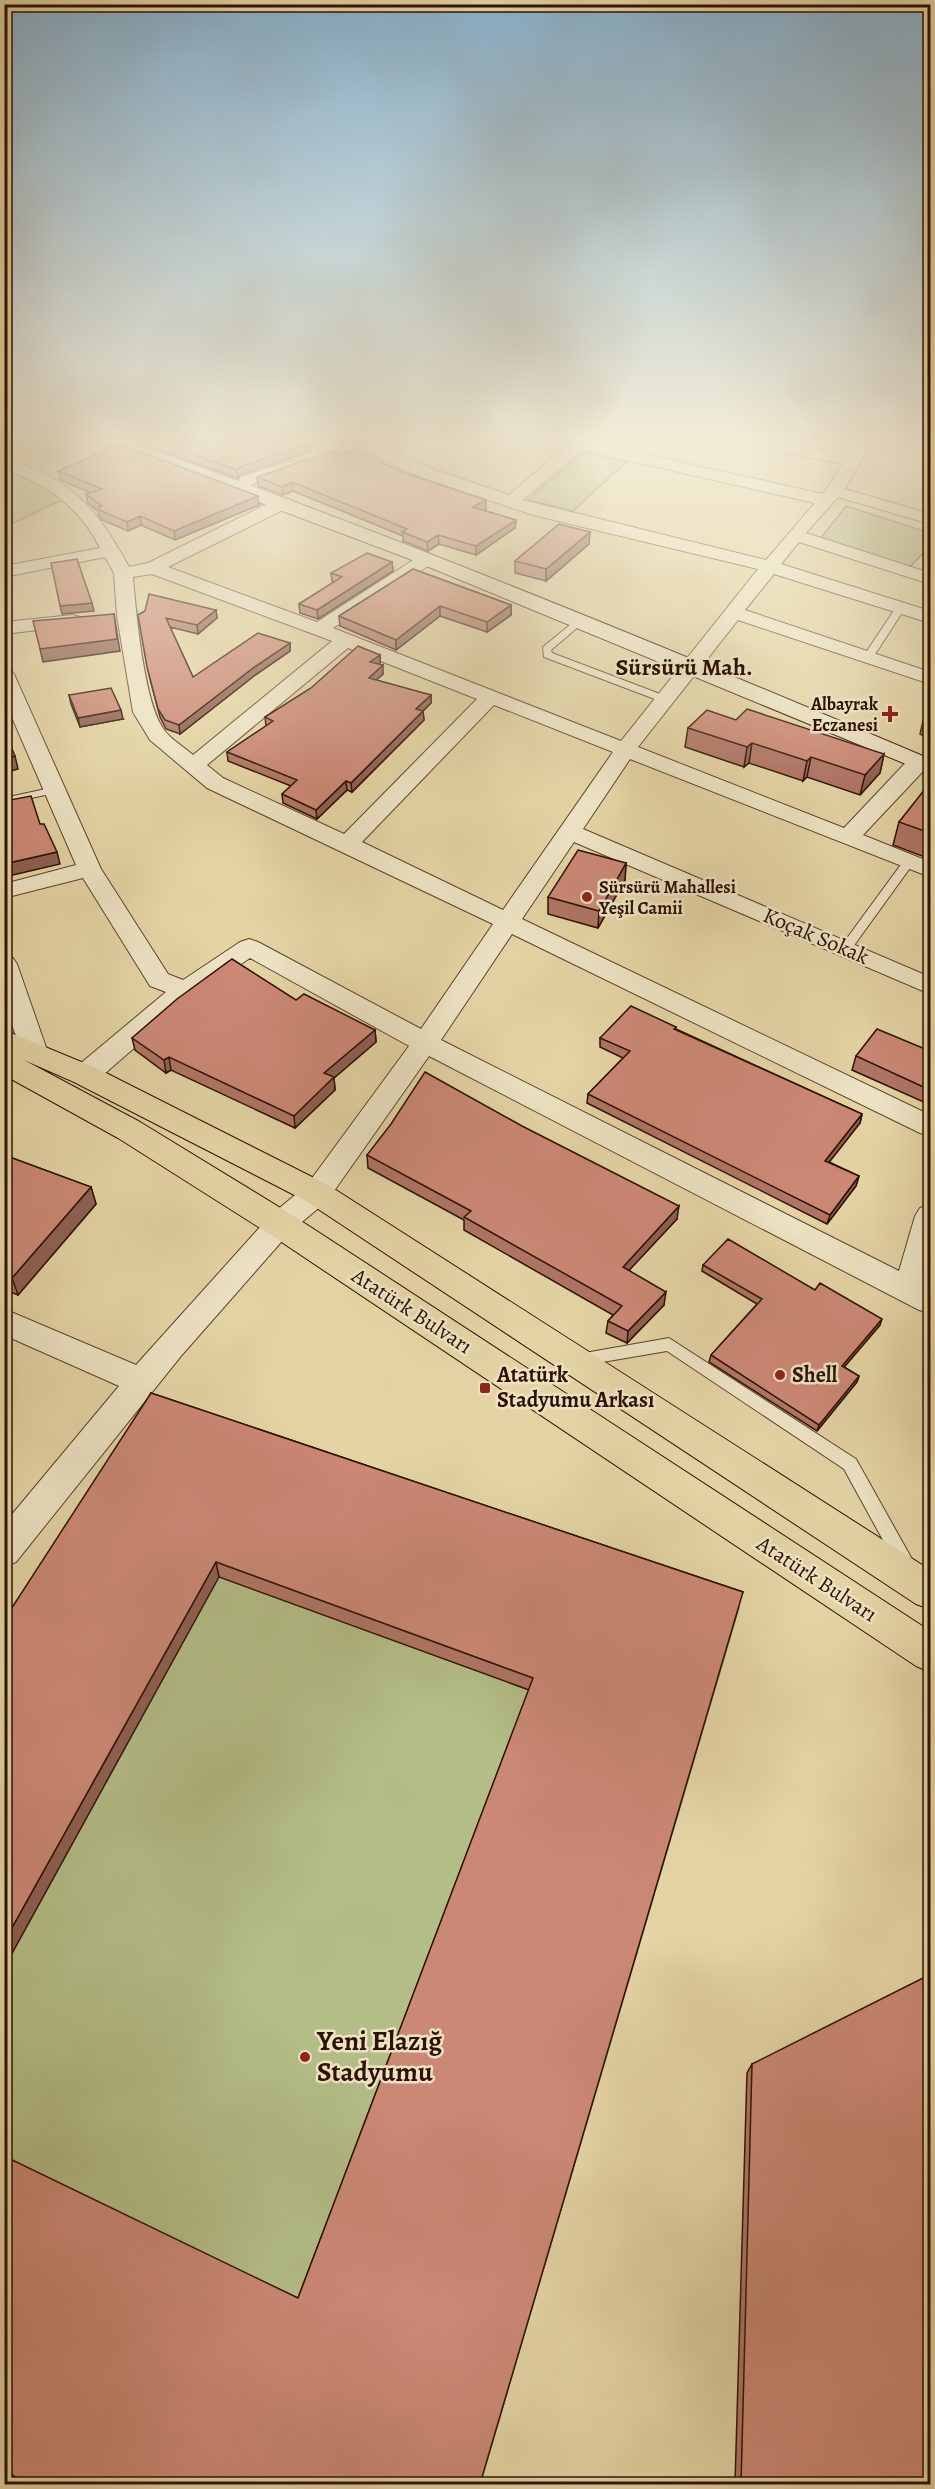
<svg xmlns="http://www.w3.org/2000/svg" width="935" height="2489" font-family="Alegreya,serif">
<rect width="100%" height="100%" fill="#e4d4a4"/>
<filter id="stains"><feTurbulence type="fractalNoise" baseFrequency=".00333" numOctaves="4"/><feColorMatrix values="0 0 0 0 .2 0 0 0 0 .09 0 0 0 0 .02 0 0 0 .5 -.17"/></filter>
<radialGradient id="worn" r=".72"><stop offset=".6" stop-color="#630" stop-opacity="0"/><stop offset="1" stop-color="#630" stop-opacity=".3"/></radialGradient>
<!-- green -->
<path fill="#b3bd86" stroke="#706744" stroke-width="1.5" d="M 583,452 L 626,462 L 573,511 L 528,500 Z
M 5,469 L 57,493 L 64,499 L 5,527 Z
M 846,506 L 930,533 L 930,546 L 909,568 L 820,539 Z
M 155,1409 L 739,1607 L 480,2484 L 37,2484 L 5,2467 L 4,1646 Z"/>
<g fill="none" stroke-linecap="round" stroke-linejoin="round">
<!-- lane casing -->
<g stroke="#5b422a" stroke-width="2">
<path id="lane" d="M 897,606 L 905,608 L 872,659 L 864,659 L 863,657 Z
M 576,620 L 584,622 L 551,650 L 552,653 L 668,697 L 668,701 L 660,701 L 544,657 L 543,647 Z
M 55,787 L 61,790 L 59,792 L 4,804 L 4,798 Z
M 909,857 L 915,861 L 850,951 L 842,951 L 840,948 L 842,945 L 905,859 Z
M 669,1338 L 856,1459 L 913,1561 L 916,1567 L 913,1573 L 907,1575 L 901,1573 L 844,1469 L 667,1351 L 579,1366 L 573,1365 L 571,1360 L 573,1355 L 579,1354 Z"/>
</g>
<!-- street casing -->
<g stroke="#5b422a" stroke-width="2">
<path id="street" d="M 336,436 L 356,436 L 438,471 L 509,495 L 566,446 L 536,439 L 534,436 L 561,436 L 575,439 L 579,436 L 596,436 L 591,442 L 823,494 L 843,464 L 726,441 L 718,436 L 748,436 L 848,455 L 859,436 L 875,436 L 845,489 L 930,514 L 930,524 L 838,497 L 806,533 L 930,573 L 930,584 L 799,542 L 781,564 L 930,611 L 930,623 L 774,574 L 745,610 L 930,672 L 930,684 L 738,620 L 638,747 L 844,828 L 911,757 L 919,756 L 927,757 L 930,762 L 927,767 L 863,835 L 930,862 L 930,877 L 630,759 L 583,829 L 930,977 L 930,994 L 574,842 L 522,919 L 930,1115 L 930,1136 L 920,1133 L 512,934 L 441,1040 L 899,1271 L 915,1216 L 920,1208 L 930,1205 L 930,1267 L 926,1285 L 930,1287 L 930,1313 L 919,1310 L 429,1056 L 327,1201 L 290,1232 L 181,1356 L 16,1562 L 4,1567 L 4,1524 L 119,1386 L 4,1335 L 4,1309 L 136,1365 L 270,1216 L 307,1185 L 409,1046 L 250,958 L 194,996 L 95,1082 L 85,1084 L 75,1082 L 71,1075 L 75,1068 L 166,992 L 150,986 L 83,878 L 4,898 L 4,884 L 76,865 L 4,699 L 4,668 L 11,670 L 14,674 L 101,869 L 168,974 L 183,980 L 240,942 L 249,939 L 258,942 L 421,1029 L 493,924 L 207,788 L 150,740 L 133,712 L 117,616 L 114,573 L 105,557 L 4,577 L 4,566 L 100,548 C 80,508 47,483 4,470 L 4,459 C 71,476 97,509 129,567 L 148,563 L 277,499 L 289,499 L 292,503 L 289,507 L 168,567 L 317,622 L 421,555 L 433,555 L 436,559 L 433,563 L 333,628 L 621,741 L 758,569 L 533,515 L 426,479 L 338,439 ZM 582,450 L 815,503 L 766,560 L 523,500 ZM 152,574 L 332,641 L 193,755 C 184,747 172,740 165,731 C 144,705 136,612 133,577 ZM 348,648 L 477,699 L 344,834 L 223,778 L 207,765 ZM 494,705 L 613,752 L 503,910 L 362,842 Z
M 294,460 L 300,462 L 302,465 L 300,468 L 247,486 L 239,481 L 241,477 Z
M 73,615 L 80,617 L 83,621 L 80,625 L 4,634 L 4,622 Z
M 4,956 L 13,958 L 17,964 L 48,1053 L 44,1059 L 35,1062 L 26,1059 L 22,1053 L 4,1002 Z"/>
</g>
<!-- secondary casing -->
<g stroke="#2d1102" stroke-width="2">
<path id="secondary" d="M 91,436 L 115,436 C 391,534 661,645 930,759 L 930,774 L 407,558 L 94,440 Z"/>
</g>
<!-- primary casing -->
<g stroke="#2d1102" stroke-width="2">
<path id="primary" d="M 4,1030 L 96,1068 L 328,1185 L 930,1570 L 930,1609 L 916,1604 L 306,1201 L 74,1082 L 24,1060 L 140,1122 L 292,1215 L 930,1631 L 930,1672 L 916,1666 L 268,1233 L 118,1138 L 4,1075 L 4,1052 L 8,1053 L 4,1052 Z"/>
</g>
<!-- lane -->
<use href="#lane" fill="#ede3c4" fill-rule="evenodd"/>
<!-- street -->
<use href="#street" fill="#ede3c4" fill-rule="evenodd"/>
<!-- secondary -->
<use href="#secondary" fill="#ede3c4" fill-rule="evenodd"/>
<!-- primary -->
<use href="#primary" fill="#e4d4a4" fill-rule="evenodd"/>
</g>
<!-- wall -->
<path fill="#af7565" stroke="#2d1102" stroke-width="1.5" d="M 141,436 L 231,436 L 236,438 L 311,451 L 240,475 L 238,478 L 143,444 Z
M 340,455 L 405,473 L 486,500 L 486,509 L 483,510 L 516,520 L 515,528 L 476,555 L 439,544 L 428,551 L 403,541 L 403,536 L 293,491 L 283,495 L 258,486 L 257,477 Z
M 58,471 L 259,505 L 175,540 L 141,525 L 128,531 L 102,520 L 99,516 L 98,511 L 88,503 L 86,494 L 91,493 L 60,480 Z
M 589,544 L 546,581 L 515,573 L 515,561 Z
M 392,562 L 393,571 L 318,619 L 300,613 L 299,604 L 334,582 L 332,581 L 331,573 Z
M 413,569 L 511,605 L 511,615 L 487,632 L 440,616 L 396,650 L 340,626 L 339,616 Z
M 216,610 L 217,618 L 198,634 L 170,627 L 193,677 L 290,643 L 290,651 L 254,676 L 180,734 L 166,729 L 160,717 L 149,675 L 138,615 L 145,611 Z
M 380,655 L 380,663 L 379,664 L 383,674 L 376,680 L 431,695 L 431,703 L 423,711 L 424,720 L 352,792 L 347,790 L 317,819 L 283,803 L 282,794 L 291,786 L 228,761 L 227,752 L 266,726 L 265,717 Z
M 69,695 L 123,719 L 80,727 L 71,704 Z
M 930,715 L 930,739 L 920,734 L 923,721 Z
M 736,720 L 884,754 L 880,773 L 860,795 L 807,777 L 803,781 L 749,763 L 744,767 L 685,747 L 688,728 Z
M 930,791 L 930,859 L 893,845 L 899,822 Z
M 626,863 L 625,880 L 598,928 L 548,914 L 548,897 Z
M 296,1000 L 375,1030 L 376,1042 L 334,1078 L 335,1090 L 295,1128 L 171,1070 L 166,1073 L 135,1050 L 132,1038 Z
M 676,1027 L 676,1029 L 862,1114 L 860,1123 L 829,1162 L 859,1176 L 856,1186 L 827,1224 L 587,1103 L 588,1094 L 623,1058 L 600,1047 L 600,1038 Z
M 930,1051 L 930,1096 L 928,1104 L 852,1070 L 856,1056 Z
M 4,1155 L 91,1187 L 96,1204 L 18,1295 L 4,1289 Z
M 367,1155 L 677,1219 L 629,1270 L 664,1305 L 627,1343 L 606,1333 L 608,1321 L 613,1315 L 464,1230 L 464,1220 L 368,1168 Z
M 703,1265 L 815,1290 L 880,1325 L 844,1367 L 859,1376 L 857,1382 L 817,1431 L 709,1362 L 711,1355 L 757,1304 L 702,1271 Z
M 151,1393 L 743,1592 L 298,2298 L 529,1690 L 219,1577 Z
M 752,2064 L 930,2484 L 735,2484 L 747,2073 Z"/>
<!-- shaded-wall -->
<path fill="#8e5f52" stroke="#2d1102" stroke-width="1.5" d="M 311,443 L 311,451 L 240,475 L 238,478 L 237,470 L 239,467 Z
M 292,482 L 293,491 L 283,495 L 282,487 Z
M 258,496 L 259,505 L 175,540 L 174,531 Z
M 486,500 L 486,509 L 472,516 L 472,507 Z
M 140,516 L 141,525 L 128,531 L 127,522 Z
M 516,520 L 515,528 L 476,555 L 476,546 Z
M 590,532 L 589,544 L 546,581 L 546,569 Z
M 438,535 L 439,544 L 428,551 L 427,542 Z
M 392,562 L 393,571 L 318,619 L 317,610 Z
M 92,603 L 94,611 L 62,614 L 60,606 Z
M 511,605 L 511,615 L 487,632 L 487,622 Z
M 440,606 L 440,616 L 396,650 L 396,640 Z
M 216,610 L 217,618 L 198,634 L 197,625 Z
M 114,614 L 120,651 L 43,662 L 40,649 Z
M 290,643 L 290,651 L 254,676 L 180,734 L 179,725 L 253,668 Z
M 380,655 L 380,663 L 371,671 L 370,662 Z
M 383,665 L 383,674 L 369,687 L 369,678 Z
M 431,695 L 431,703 L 416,718 L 416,709 Z
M 121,710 L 123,719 L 80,727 L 78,718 Z
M 423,711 L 424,720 L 352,792 L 351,783 Z
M 752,743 L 749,763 L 744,767 L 747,747 Z
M 884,754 L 880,773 L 860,795 L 865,775 Z
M 15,756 L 18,769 L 4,773 L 4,759 Z
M 811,757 L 807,777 L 803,781 L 807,761 Z
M 346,781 L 347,790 L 317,819 L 316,810 Z
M 57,852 L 60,864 L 4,877 L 4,864 Z
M 626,863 L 625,880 L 598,928 L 599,911 Z
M 375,1030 L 376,1042 L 334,1078 L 335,1090 L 295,1128 L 294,1116 L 324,1073 Z
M 169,1057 L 171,1070 L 166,1073 L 164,1060 Z
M 862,1114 L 860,1123 L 823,1170 L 825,1161 Z
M 859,1176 L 856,1186 L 827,1224 L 830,1215 Z
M 91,1187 L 96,1204 L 18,1295 L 12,1278 Z
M 679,1206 L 677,1219 L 621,1279 L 623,1267 Z
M 666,1292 L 664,1305 L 627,1343 L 628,1331 Z
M 882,1319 L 880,1325 L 840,1372 L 842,1366 Z
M 859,1376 L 857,1382 L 817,1431 L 819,1425 Z
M 216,1562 L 219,1577 L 4,1968 L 4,1942 Z"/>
<!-- building -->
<path fill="#cb8875" stroke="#2d1102" stroke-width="1.5" d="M 142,436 L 231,436 L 236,438 L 244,436 L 292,436 L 311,443 L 239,467 L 237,470 Z
M 120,444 L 258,496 L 174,531 L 140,516 L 127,522 L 101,511 L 98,507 L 102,506 L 86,494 L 102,489 L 58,471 Z
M 353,450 L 405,473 L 486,500 L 472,507 L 516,520 L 476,546 L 438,535 L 427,542 L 402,532 L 407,529 L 292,482 L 282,487 L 257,477 L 332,451 L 340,455 Z
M 559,524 L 590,532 L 546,569 L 515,561 Z
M 367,553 L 392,562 L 317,610 L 299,604 L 342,577 L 331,573 Z
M 77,559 L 92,603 L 60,606 L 51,563 Z
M 413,569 L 511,605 L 487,622 L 440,606 L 396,640 L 339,616 Z
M 149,594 L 216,610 L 197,625 L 166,618 L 193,677 L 258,633 L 290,643 L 253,668 L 179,725 L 165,720 L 158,709 L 147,667 L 138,615 L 145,611 Z
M 114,614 L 117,639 L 40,649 L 33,621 Z
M 358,646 L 380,655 L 370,662 L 383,665 L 369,678 L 431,695 L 416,709 L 423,711 L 351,783 L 346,781 L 316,810 L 282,794 L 297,780 L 227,752 L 273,721 L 265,717 L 311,688 Z
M 111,688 L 121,710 L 78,718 L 69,695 Z
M 747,709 L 884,754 L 865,775 L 811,757 L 807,761 L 752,743 L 747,747 L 688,728 L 707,710 L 736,720 Z
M 930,715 L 930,725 L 923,721 Z
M 4,730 L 15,756 L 4,759 Z
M 925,789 L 930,791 L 930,833 L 899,822 Z
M 31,796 L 40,824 L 44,824 L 57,852 L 4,864 L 4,801 Z
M 578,850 L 626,863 L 599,911 L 548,897 Z
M 232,959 L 296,1000 L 304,994 L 375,1030 L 324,1073 L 334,1077 L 294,1116 L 169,1057 L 164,1060 L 132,1038 L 177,999 Z
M 631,1006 L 676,1027 L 674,1029 L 862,1114 L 825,1161 L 859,1176 L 830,1215 L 588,1094 L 630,1051 L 600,1038 Z
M 877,1029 L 930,1051 L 930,1090 L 856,1056 Z
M 425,1072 L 522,1126 L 679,1206 L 623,1267 L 666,1292 L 628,1331 L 608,1321 L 622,1306 L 464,1217 L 471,1211 L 367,1155 L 391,1124 Z
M 4,1155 L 91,1187 L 12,1278 L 4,1275 Z
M 728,1239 L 815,1290 L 820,1283 L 882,1319 L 842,1366 L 859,1376 L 819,1425 L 711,1355 L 762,1299 L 703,1265 Z
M 151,1393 L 743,1592 L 480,2484 L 30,2484 L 4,2471 L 4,2156 L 298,2298 L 533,1678 L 216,1562 L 4,1942 L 4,1620 Z
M 923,1978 L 930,1979 L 930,2484 L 741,2484 L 752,2064 Z"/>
<!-- sky -->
<linearGradient id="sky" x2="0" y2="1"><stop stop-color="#89b4d2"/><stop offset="0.56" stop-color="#f3ecd6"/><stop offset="1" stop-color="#f3ecd6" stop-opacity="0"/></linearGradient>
<rect width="935" height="784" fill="url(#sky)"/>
<!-- markers -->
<g fill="#8f2418" stroke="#ede3c4" stroke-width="2">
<path d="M887 705h6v6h6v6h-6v6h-6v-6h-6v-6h6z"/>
<circle cx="587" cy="897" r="6"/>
<circle cx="780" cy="1375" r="6"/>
<rect x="479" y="1382" width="12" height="12" rx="3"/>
<circle cx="305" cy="2057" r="6"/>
</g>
<g text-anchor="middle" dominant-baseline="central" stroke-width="5" stroke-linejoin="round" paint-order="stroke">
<!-- far-poi labels -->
<g font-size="18" font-weight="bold" fill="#2d1102" stroke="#ede3c4" text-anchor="end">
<text x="878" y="704">Albayrak<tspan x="878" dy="21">Eczanesi</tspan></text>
<text x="599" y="887" text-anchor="start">Sürsürü Mahallesi<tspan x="599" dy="21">Yeşil Camii</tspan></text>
</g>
<!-- street labels -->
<g font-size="22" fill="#2d1102" stroke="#ede3c4">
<text transform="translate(816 936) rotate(23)">Koçak Sokak</text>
<text transform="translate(412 1311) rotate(33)">Atatürk Bulvarı</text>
<text transform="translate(817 1579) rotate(33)">Atatürk Bulvarı</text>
</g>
<!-- poi labels -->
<g font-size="22" font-weight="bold" fill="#2d1102" stroke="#ede3c4" text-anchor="start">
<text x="497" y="1375">Atatürk<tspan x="497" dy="25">Stadyumu Arkası</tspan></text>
<text x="792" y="1375">Shell</text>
</g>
<!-- far-district labels -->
<g font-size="24" font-weight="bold" fill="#2d1102" stroke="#ede3c4">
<text x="684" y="667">Sürsürü Mah.</text>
</g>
<!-- near-poi labels -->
<g font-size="27" font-weight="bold" fill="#2d1102" stroke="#ede3c4" text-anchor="start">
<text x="317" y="2041">Yeni Elazığ<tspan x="317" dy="31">Stadyumu</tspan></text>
</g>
</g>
<!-- margin -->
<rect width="935" height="2489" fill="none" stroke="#e4d4a4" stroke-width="24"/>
<rect x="6" y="6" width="923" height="2477" fill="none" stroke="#2d1102" stroke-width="3"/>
<rect x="12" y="12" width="911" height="2465" fill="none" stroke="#2d1102" stroke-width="1.5"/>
<rect width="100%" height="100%" filter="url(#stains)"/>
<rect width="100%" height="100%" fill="url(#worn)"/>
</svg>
